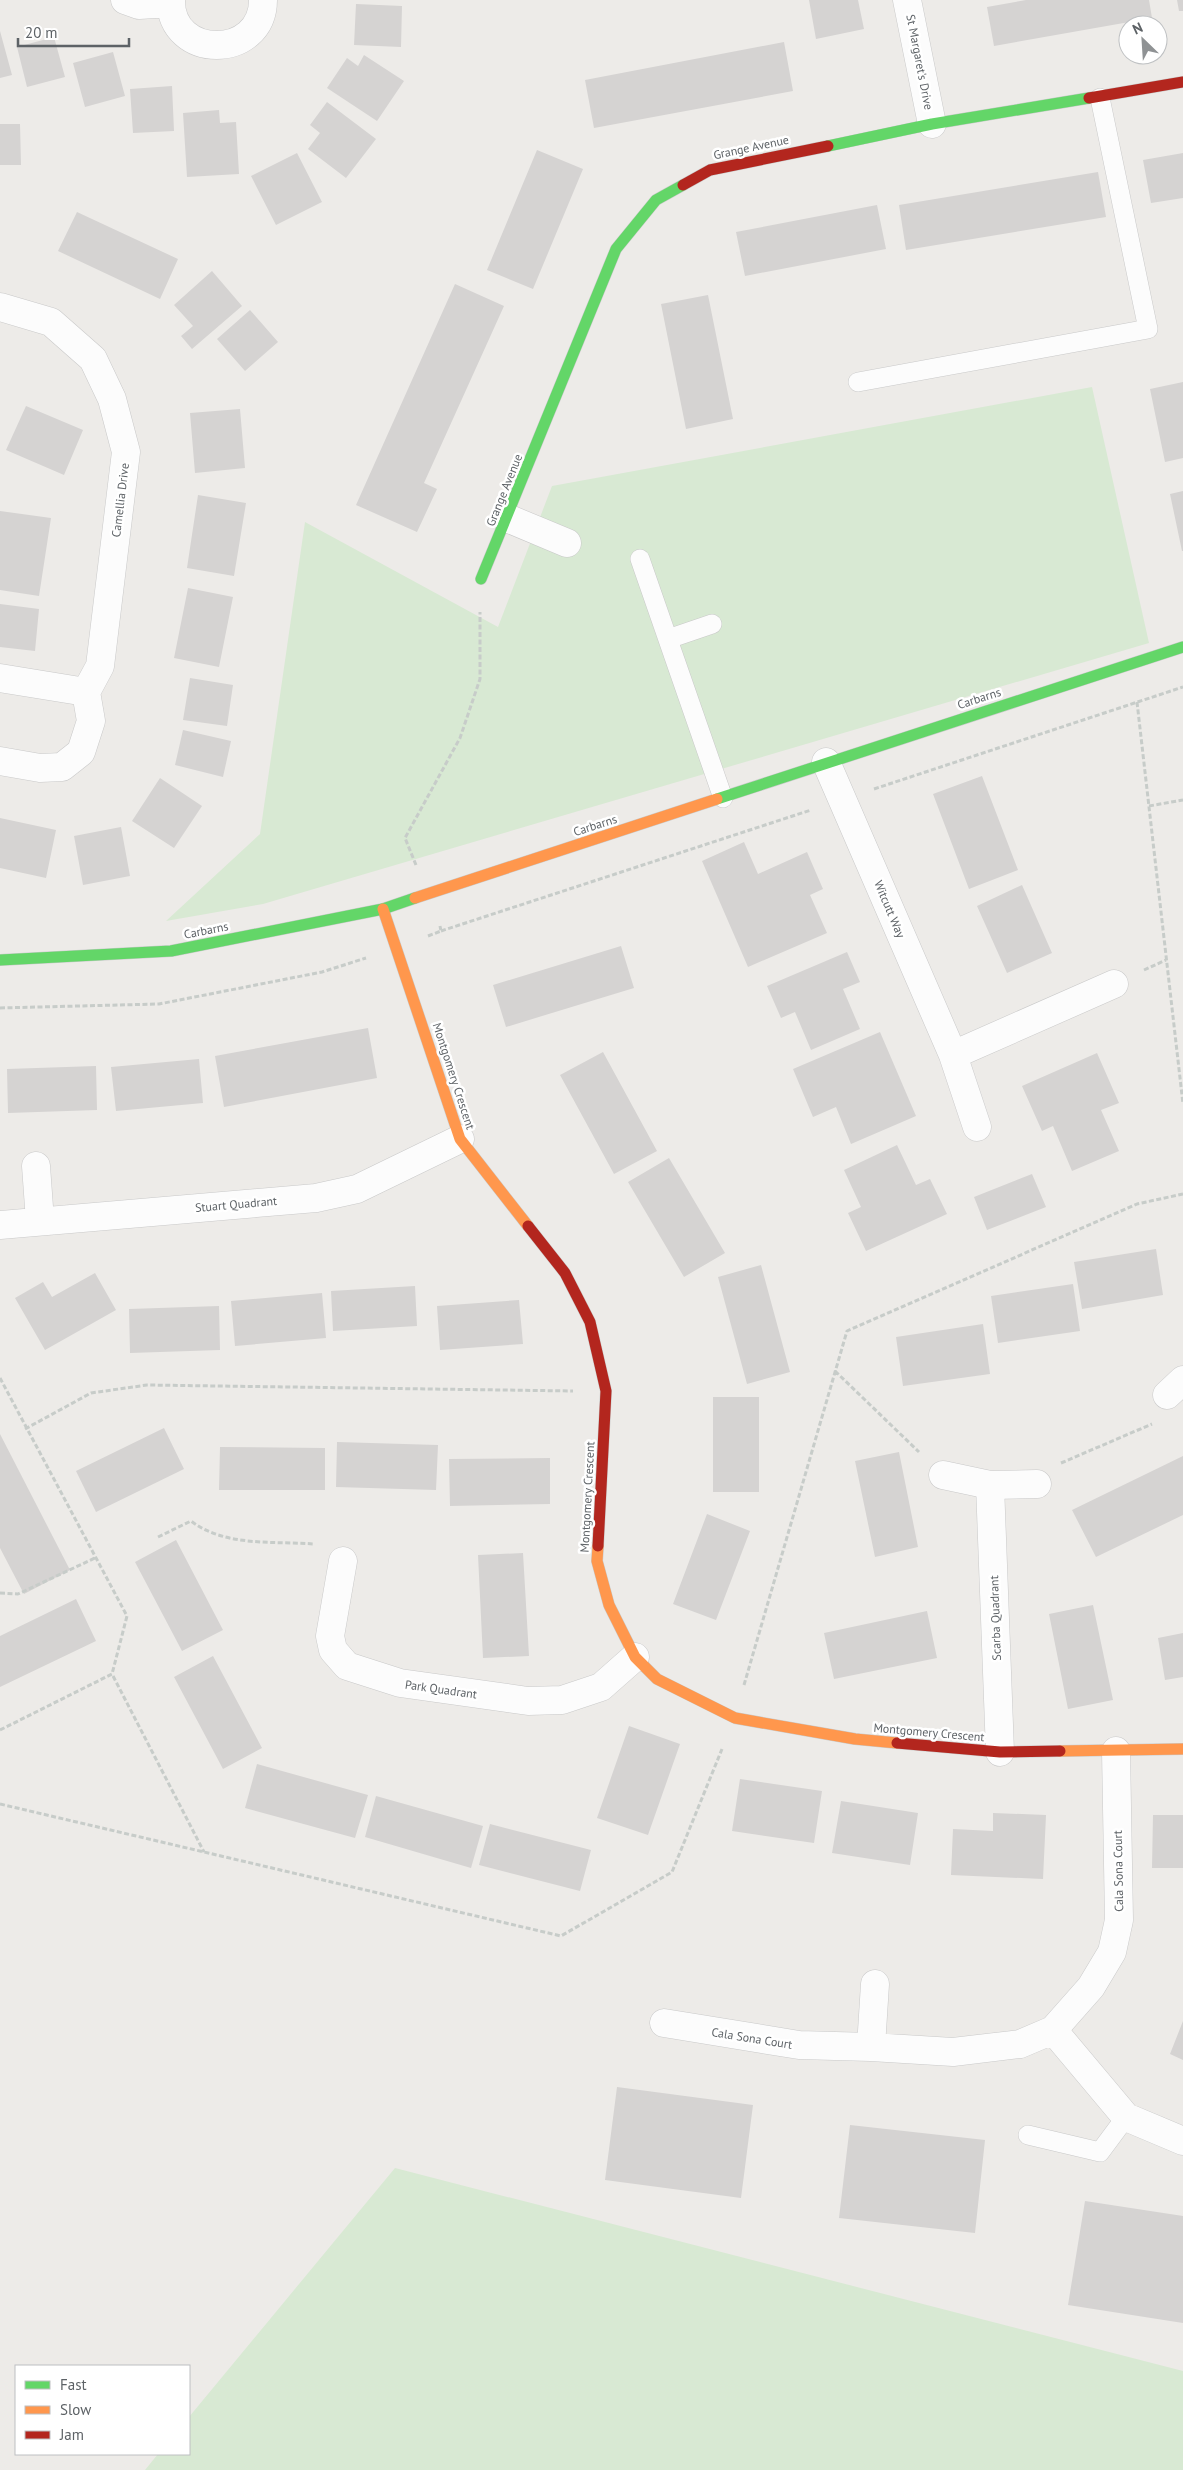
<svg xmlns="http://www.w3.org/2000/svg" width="1183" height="2470" font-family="'PT Sans',sans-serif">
<rect width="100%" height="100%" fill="#edebe8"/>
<!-- green -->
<path fill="#d8e9d3" d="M 1092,387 L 1149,643 L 263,904 L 166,921 L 260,834 L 305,522 L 498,627 L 552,486 Z
M 395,2168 L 1183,2371 L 1183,2470 L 145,2470 L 158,2454 L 189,2454 L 189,2417 Z"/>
<!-- building -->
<path fill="#d5d3d2" d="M 809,0 L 858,0 L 864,29 L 816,39 Z
M 1026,0 L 1149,0 L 1152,18 L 994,46 L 987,7 Z
M 1177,0 L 1183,0 L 1183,11 L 1179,11 Z
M 356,4 L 402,6 L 401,47 L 354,45 Z
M 0,31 L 12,75 L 0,78 Z
M 54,37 L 65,77 L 27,87 L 17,47 Z
M 784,42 L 793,91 L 594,128 L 585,80 Z
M 113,52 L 125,96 L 85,107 L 73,63 Z
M 364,55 L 404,81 L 377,121 L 327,88 L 347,58 L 358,66 Z
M 172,86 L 174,131 L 133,133 L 130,89 Z
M 327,102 L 376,139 L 346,178 L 308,149 L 320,133 L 310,125 Z
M 219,110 L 220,123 L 236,122 L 239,174 L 187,177 L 183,113 Z
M 0,124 L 20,124 L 21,165 L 0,165 Z
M 537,150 L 583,169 L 533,289 L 487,270 Z
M 297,153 L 322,202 L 276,225 L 251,176 Z
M 1183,153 L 1183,198 L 1151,203 L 1143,160 Z
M 1098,172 L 1106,217 L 906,250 L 899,205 Z
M 877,205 L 886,249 L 745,276 L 736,232 Z
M 77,212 L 178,259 L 160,299 L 58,251 Z
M 212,271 L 242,306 L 192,349 L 181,336 L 193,326 L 174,305 Z
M 455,284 L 504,306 L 424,483 L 437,489 L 417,532 L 356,505 Z
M 708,295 L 733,419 L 686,429 L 661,304 Z
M 250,310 L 278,342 L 245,371 L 217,339 Z
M 1183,382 L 1183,458 L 1165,462 L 1150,389 Z
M 26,406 L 83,430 L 64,475 L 6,450 Z
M 240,409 L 245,468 L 195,473 L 190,413 Z
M 1183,491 L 1183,551 L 1182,551 L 1170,494 Z
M 198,495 L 246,503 L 234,576 L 187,568 Z
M 0,511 L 51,518 L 39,596 L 0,590 Z
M 188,588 L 233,597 L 219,667 L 174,658 Z
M 0,604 L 39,609 L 35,651 L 0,647 Z
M 190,678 L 233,685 L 227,726 L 183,720 Z
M 183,730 L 231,741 L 223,777 L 175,765 Z
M 982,776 L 1018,870 L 969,889 L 933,794 Z
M 160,778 L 202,806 L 174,848 L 132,821 Z
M 0,818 L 56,830 L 46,878 L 0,868 Z
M 121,827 L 130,876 L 83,885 L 74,836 Z
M 744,842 L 758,874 L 807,852 L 823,889 L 810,895 L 827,933 L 748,967 L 702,861 Z
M 1022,885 L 1052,953 L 1007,973 L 977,906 Z
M 621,946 L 634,988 L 506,1027 L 493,985 Z
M 847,952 L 860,982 L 843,989 L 860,1029 L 811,1050 L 795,1012 L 781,1018 L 767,986 Z
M 368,1028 L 377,1078 L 224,1107 L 215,1056 Z
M 880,1032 L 916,1116 L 851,1144 L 836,1107 L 813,1117 L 793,1069 Z
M 603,1052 L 657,1151 L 614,1174 L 560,1075 Z
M 1097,1053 L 1119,1103 L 1101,1110 L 1119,1151 L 1072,1171 L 1053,1126 L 1042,1131 L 1022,1086 Z
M 199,1059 L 203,1103 L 116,1111 L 111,1067 Z
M 96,1066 L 97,1110 L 8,1113 L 7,1069 Z
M 897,1145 L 916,1185 L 930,1179 L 947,1214 L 866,1251 L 848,1213 L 861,1207 L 844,1170 Z
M 669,1158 L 725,1253 L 684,1277 L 628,1182 Z
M 1032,1174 L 1046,1207 L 987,1230 L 974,1197 Z
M 1156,1249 L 1163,1295 L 1082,1309 L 1074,1262 Z
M 761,1265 L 790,1372 L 747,1384 L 718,1277 Z
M 95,1273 L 116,1310 L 45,1350 L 15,1298 L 43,1282 L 52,1297 Z
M 1073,1284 L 1080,1331 L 998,1343 L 991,1296 Z
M 415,1286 L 417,1326 L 333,1331 L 331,1291 Z
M 322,1293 L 326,1338 L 235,1346 L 231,1301 Z
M 519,1300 L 523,1344 L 440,1350 L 437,1306 Z
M 219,1306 L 220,1350 L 130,1353 L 129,1309 Z
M 983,1324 L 990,1374 L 903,1386 L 896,1337 Z
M 713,1397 L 759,1397 L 759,1492 L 713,1492 Z
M 164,1428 L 184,1469 L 96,1512 L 76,1471 Z
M 0,1434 L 70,1570 L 24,1594 L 0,1548 Z
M 337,1442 L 438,1445 L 436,1490 L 336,1487 Z
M 220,1447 L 325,1448 L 325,1490 L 219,1490 Z
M 899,1452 L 918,1547 L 875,1557 L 855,1461 Z
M 1183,1456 L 1183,1515 L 1096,1557 L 1072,1510 Z
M 550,1458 L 550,1504 L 450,1506 L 449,1459 Z
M 707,1514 L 750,1531 L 716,1620 L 673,1604 Z
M 176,1540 L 223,1630 L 182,1651 L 135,1562 Z
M 523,1553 L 529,1656 L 483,1658 L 478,1555 Z
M 76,1599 L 96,1641 L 0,1687 L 0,1636 Z
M 1093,1605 L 1113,1700 L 1068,1709 L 1049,1614 Z
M 927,1611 L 937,1658 L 834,1679 L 824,1633 Z
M 1183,1633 L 1183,1677 L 1165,1680 L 1158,1638 Z
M 213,1656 L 262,1748 L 223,1769 L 174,1677 Z
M 629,1726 L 680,1744 L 648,1835 L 597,1818 Z
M 257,1764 L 368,1795 L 355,1838 L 245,1808 Z
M 740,1779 L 822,1791 L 814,1843 L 732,1831 Z
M 376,1796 L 483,1826 L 471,1868 L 365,1837 Z
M 841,1801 L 918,1813 L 910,1865 L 832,1853 Z
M 993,1813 L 1046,1815 L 1043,1879 L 951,1875 L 953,1829 L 993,1831 Z
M 1153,1815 L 1183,1815 L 1183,1868 L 1152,1868 Z
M 490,1824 L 591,1850 L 580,1891 L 479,1865 Z
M 1183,2021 L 1183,2060 L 1170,2054 Z
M 617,2087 L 753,2105 L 741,2198 L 605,2180 Z
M 850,2125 L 985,2140 L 975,2233 L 839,2218 Z
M 1085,2201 L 1183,2216 L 1183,2323 L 1068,2305 Z"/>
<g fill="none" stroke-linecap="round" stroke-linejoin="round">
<!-- lane casing -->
<g stroke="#c9c9c9" stroke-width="20">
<path id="lane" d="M 858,382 L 1148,329 L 1100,98
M 640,559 L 723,798
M 668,639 L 712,624
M 1028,2135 L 1100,2152 L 1126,2117"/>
</g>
<!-- street casing -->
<g stroke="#c9c9c9" stroke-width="29">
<path id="street" d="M 125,0 L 139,5 L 171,3
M 171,0 C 170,60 263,60 263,0
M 907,0 L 932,124
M 0,307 L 51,322 L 93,359 L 112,399 L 126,452 L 100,666 L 86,692 L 91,721 L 81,752 L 62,767 L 40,768 L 0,761
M 507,518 L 567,543
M 0,678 L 86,692
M 826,762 L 953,1055 L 977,1127
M 953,1055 L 1114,984
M 36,1166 L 40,1221
M 0,1225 L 316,1198 L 357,1189 L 460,1139
M 1167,1395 L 1183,1380
M 943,1475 L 990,1485 L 1037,1484
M 990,1485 L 1000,1752
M 343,1561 L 330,1636 L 333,1650 L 347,1666 L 400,1683 L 528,1701 L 562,1700 L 601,1687 L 635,1657
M 664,2023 L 799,2045 L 871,2047 L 953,2052 L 1020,2044 L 1053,2030 L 1091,1987 L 1112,1952 L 1119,1920 L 1116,1751
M 1053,2030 L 1126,2117 L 1183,2141
M 871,2047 L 875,1984"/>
</g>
<!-- fast casing -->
<g stroke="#c9caca" stroke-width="12">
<path id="fast" d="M 828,146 L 932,124 L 1089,98
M 481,579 L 616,249 L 656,200 L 683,185
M 717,799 L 1183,647
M 0,960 L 171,951 L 383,909 L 415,898"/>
</g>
<!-- slow casing -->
<g stroke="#c9caca" stroke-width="12">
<path id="slow" d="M 415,898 L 717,799
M 383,909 L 460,1139 L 528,1226
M 598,1546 L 597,1561 L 609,1605 L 635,1657 L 657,1679 L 735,1718 L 855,1739 L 897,1743
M 1060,1751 L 1183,1749"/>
</g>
<!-- jam casing -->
<g stroke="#c9caca" stroke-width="12">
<path id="jam" d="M 1089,98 L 1183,82
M 683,185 L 710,170 L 828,146
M 528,1226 L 565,1273 L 590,1322 L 606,1391 L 598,1546
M 897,1743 L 1000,1752 L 1060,1751"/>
</g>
<!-- path -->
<path stroke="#c7ccc9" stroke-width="3" stroke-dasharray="5 2.5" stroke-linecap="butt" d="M 1137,702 L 1183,1104
M 874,789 L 1183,687
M 1149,806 L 1183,800
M 416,865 L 405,838 L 460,738 L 480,679 L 480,612
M 441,931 L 811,810
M 428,936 L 441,931 L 440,926
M 1144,970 L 1166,960
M 0,1008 L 159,1004 L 322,972 L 366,958
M 835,1371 L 919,1452
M 0,1378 L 127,1616 L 112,1674
M 25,1429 L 91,1393 L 147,1385 L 573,1391
M 1061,1463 L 1152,1424
M 158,1537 L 191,1521 C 225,1547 273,1541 314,1544
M 0,1593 L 18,1594 L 95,1558
M 744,1685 L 847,1331 L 1137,1204 L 1183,1194
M 0,1730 L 112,1674 L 204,1852
M 0,1804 L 561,1936 L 672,1872 L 722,1749"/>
<!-- lane -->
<use href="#lane" stroke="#fcfcfc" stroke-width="19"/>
<!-- street -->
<use href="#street" stroke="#fcfcfc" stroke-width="28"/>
<!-- fast -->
<use href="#fast" stroke="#63d668" stroke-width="11"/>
<!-- slow -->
<use href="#slow" stroke="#ff974d" stroke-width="11"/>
<!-- jam -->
<use href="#jam" stroke="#b3261e" stroke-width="11"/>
</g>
<g text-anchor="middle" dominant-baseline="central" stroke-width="5" stroke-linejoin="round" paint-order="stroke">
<!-- street labels -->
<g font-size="12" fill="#5d6266" stroke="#fff">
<text transform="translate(920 62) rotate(79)">St Margaret's Drive</text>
<text transform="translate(751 147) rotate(-12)">Grange Avenue</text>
<text transform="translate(504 490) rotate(-68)">Grange Avenue</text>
<text transform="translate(120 500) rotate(-83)">Camellia Drive</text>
<text transform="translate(979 698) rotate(-18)">Carbarns</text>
<text transform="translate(595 825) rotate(-18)">Carbarns</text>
<text transform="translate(890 909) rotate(67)">Witcutt Way</text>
<text transform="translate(206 930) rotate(-11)">Carbarns</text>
<text transform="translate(454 1076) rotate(72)">Montgomery Crescent</text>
<text transform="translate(236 1204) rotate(-5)">Stuart Quadrant</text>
<text transform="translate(587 1497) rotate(-87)">Montgomery Crescent</text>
<text transform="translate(995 1618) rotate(-92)">Scarba Quadrant</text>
<text transform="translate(441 1689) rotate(8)">Park Quadrant</text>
<text transform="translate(929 1732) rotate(5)">Montgomery Crescent</text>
<text transform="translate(1118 1871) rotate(-91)">Cala Sona Court</text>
<text transform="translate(752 2038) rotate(9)">Cala Sona Court</text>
</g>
</g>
<!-- legend -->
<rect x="15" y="2365" width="175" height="90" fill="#ffffff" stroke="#bec0c2"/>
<rect x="25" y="2381" width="25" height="8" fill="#63d668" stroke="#bec0c2"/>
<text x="60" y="2390" font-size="15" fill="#5d6266">Fast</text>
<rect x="25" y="2406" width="25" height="8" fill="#ff974d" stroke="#bec0c2"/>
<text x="60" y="2415" font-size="15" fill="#5d6266">Slow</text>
<rect x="25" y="2431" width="25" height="8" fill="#b3261e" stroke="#bec0c2"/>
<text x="60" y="2440" font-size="15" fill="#5d6266">Jam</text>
<!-- north arrow -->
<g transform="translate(1143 40) rotate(335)"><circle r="24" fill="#ffffff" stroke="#bec0c2"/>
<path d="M0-4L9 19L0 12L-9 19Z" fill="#8f9294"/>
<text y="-8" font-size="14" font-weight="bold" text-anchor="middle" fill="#5d6266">N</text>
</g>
<!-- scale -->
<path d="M18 38v8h111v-8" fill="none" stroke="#5d6266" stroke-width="2.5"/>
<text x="25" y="38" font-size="15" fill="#5d6266" stroke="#ffffff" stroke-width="4" paint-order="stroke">20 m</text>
</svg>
